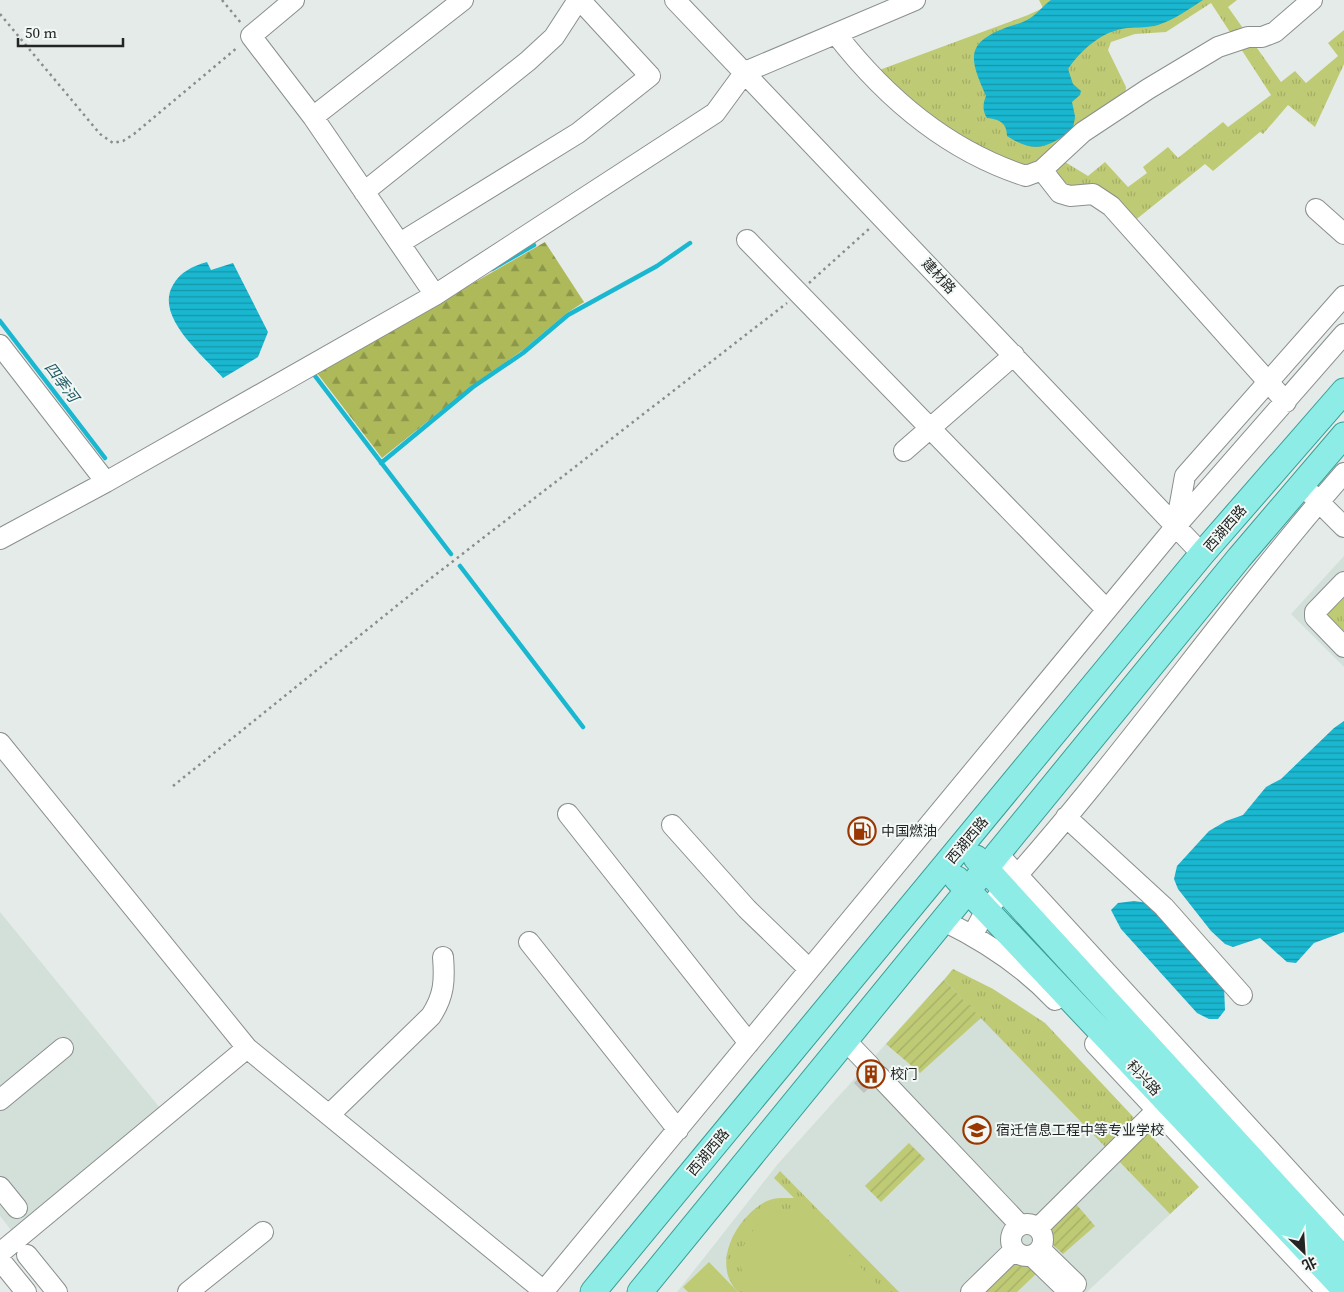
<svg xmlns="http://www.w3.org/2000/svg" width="1344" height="1292" font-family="'Source Serif 4','Noto Sans SC',serif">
<defs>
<pattern id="grass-tufts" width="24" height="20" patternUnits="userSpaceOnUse" patternTransform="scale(1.25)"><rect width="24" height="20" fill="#bfca75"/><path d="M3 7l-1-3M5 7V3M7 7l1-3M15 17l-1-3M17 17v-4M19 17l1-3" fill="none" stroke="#a4ad65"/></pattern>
<pattern id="forest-firs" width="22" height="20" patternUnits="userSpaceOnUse" patternTransform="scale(1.25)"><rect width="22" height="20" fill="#aeba5a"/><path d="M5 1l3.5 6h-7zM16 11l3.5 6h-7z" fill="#8d974a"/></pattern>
<pattern id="garden-furrows" width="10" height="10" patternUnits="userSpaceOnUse" patternTransform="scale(1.25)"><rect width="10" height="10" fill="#bfca75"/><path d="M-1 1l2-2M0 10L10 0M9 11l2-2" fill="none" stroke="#a4ad65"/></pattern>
<pattern id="water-rules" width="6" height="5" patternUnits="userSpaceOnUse" patternTransform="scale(1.25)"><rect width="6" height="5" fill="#1ab7d1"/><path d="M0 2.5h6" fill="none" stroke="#1795a9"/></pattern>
</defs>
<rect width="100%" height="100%" fill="#e5ebe8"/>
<!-- built -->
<path fill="#d3e0d9" d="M 1344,556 L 1344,667 L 1291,614 Z
M 0,912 L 160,1108 L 11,1230 L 0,1216 Z
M 953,969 L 993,989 L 1045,1023 L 1199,1187 L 1087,1292 L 677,1292 L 777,1165 Z"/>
<!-- grass -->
<path fill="url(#grass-tufts)" d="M 1039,0 L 1237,0 L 1228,7 L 1281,82 L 1295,71 L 1306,83 L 1338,56 L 1328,43 L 1344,30 L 1344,64 L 1315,127 L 1288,105 L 1263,134 L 1260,132 L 1213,171 L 1205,164 L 1133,222 L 1072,191 L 1052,171 L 1065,162 L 1088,176 L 1105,162 L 1128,187 L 1147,173 L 1143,167 L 1168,147 L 1178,158 L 1223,122 L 1228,127 L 1271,95 L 1211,3 L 1166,32 L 1135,34 L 1111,42 L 1108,50 L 1126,87 L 1125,96 L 1039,163 L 1026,168 L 1015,166 L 927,118 L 874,72 L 1028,15 L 1043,8 Z
M 1344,589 L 1344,640 L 1319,614 Z
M 953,969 L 993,989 L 1045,1023 L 1199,1187 L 1170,1214 L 944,980 Z
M 780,1171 L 899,1292 L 738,1292 C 710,1264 737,1216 767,1201 C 775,1197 785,1198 794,1198 L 774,1178 Z"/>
<!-- forest -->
<path fill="url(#forest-firs)" d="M 545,242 L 584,302 L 567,313 L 523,350 L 472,386 L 382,458 L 317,373 Z"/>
<!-- garden -->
<path fill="url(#garden-furrows)" d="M 944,980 L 981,1018 L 920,1073 L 886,1044 Z
M 909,1143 L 925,1159 L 881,1202 L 865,1186 Z
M 1076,1204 L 1095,1226 L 1063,1254 L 1054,1246 L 1046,1230 Z
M 1014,1260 L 1026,1263 L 1036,1274 L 1017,1292 L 980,1292 Z"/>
<!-- pitch -->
<path fill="#bfca75" d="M 798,1209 L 807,1213 L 885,1292 L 758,1292 C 753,1286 746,1281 743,1274 C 734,1253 751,1228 768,1216 C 777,1210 788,1210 798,1209 Z
M 709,1262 L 738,1292 L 688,1292 L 683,1287 Z"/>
<!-- water -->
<path fill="url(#water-rules)" d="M 1051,0 L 1203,0 C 1189,9 1174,20 1158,25 C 1148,28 1138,27 1127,28 C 1102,31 1082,49 1068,69 L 1073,84 L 1081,91 L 1080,95 L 1072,102 L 1075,116 L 1073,129 C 1048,148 1035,154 1007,136 C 1007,123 999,119 987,118 C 982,110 983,103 986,96 C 971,61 963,44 1005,28 C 1012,25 1020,24 1027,20 C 1037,15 1042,6 1051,0 Z
M 207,262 L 211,270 L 233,263 L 268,332 L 258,357 L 223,378 C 204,356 154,317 173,285 C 180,272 193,266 207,262 Z
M 1344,721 L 1344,932 L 1314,943 L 1296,963 L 1287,962 L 1260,938 L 1233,947 L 1225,944 L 1211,931 L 1178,889 L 1174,879 L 1177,866 L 1209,831 L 1226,821 L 1243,815 L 1266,787 L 1281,779 L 1334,728 Z
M 1134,901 L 1148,903 L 1224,986 L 1225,1010 L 1218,1019 L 1209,1019 L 1197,1013 L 1121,929 L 1111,910 L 1118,903 Z"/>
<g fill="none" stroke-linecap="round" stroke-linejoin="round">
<!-- stream -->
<path stroke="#1ab7d1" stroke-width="4.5" d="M 492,269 L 534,245
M 0,321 L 105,458
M 312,372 L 451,554
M 381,463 L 473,387 L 523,353 L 568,315 L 657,266 L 690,243
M 460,566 L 583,727"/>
<!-- minor-tunnel -->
<path stroke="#bec3c1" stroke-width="20" stroke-dasharray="20 10" stroke-linecap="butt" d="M 861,1076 L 871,1086"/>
<!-- minor casing -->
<g stroke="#8a8f8d" stroke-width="22">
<path id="minor" d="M 294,0 L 251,36 L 313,117 L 435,295
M 675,0 L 1202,554
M 836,34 C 885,97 948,151 1026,176 L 1042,170 L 1083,132 L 1148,89 L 1218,47 L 1248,37 L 1262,37 L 1275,32 L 1312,0
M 313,117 L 463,0
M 1042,170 L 1060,193 L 1070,196 L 1093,194 L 1111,206 L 1286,402
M 364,192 L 528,61 L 554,37 L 578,0
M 1316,209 L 1344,234
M 747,240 L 1106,609
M 400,243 L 578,133 L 650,76 L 580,0
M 0,345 L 106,482
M 904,451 L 1014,355
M 1310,493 L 1344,527
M 1176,526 L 1185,476 L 1344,296
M 0,539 L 106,482 L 435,295 L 715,113 L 745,72 L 915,0
M 1344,582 L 1315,612 L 1315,617 L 1344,647
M 0,743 L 247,1048 L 545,1292
M 568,814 L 749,1043
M 1066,817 L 1164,907 L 1242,995
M 672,825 L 747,909 L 809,969
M 999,855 L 1344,1231
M 944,921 C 985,941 1024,967 1055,1000
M 972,936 L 986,910 C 1114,771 1220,615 1344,473
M 529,942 L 678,1130
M 846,1041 L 870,1066
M 1095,1044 L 1327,1292
M 879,1076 L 1020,1225
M 0,1100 L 63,1048
M 329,1115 L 431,1016 C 444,996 445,981 443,957
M 0,1187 L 17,1208
M1011 1240a16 16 0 1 1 32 0a16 16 0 1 1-32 0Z
M 1038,1228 L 1166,1101
M 0,1253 L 247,1048
M 27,1255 L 57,1292
M 1032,1256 L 1068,1291 L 1076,1284 L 1041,1250
M 0,1260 L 26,1292
M 188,1292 L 263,1232
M 543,1292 L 1176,526 L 1344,334
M 971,1292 L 1014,1250"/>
</g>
<!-- major casing -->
<g stroke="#389e97" stroke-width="27">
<path id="major" d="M 976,858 L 1344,1260
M 957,879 L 1344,1289
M 593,1292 L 1202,554 L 1344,391
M 640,1292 L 1239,558 L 1344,435"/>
</g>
<!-- path -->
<path stroke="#898d8b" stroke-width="2.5" stroke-dasharray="2.5 4" stroke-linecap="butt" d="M 222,0 L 241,23
M 0,14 L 100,134 L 113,143 L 123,141 L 134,134 L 238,47
M 809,283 L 870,228
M 173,786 L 430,579 L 787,303"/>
<!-- minor -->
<use href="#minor" stroke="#fff" stroke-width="20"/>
<!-- major -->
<use href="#major" stroke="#8eece6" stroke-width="25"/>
</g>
<!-- icons -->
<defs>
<g id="fuel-ring" transform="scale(1.4375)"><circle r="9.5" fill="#f2f8f5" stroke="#9a3600" stroke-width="1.5"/><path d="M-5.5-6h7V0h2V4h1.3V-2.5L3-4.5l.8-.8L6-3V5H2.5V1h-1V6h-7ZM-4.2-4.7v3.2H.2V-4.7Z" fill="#9a3600"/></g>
<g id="building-ring" transform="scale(1.4375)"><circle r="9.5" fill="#f2f8f5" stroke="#9a3600" stroke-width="1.5"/><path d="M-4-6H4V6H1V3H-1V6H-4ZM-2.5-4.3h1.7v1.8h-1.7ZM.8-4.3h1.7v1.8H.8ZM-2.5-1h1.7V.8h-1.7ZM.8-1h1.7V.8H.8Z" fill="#9a3600"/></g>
<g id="school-ring" transform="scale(1.4375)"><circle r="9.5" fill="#f2f8f5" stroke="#9a3600" stroke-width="1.5"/><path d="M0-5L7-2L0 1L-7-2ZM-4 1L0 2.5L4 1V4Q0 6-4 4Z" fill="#9a3600"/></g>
</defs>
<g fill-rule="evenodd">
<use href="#fuel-ring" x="862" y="831"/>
<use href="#building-ring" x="871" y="1074"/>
<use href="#school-ring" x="977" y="1130"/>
</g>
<g text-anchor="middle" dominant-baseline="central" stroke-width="4" stroke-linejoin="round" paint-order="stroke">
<!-- street labels -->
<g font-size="14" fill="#232524" stroke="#f2f8f5">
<text transform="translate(939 276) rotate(47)">建材路</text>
<text transform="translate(1225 528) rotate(-49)">西湖西路</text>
<text transform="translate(967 840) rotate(-50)">西湖西路</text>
<text transform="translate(1144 1078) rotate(47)">科兴路</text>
<text transform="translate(708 1152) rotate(-50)">西湖西路</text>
</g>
<!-- poi labels -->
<g font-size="14" fill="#232524" stroke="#f2f8f5" text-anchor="start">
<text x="881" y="831">中国燃油</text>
<text x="890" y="1074">校门</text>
<text x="996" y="1130">宿迁信息工程中等专业学校</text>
</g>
<!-- water labels -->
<g font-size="15" font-style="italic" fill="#1f5863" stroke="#f2f8f5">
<text transform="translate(62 382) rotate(53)">四季河</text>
</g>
</g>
<!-- north arrow -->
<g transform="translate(1304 1252) rotate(155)" stroke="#f2f8f5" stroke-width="4" paint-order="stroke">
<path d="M0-4L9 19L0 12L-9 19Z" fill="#232524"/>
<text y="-8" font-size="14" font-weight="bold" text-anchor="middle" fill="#232524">北</text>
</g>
<!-- scale -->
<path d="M18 38v8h105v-8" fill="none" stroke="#232524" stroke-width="2.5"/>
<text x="25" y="38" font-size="15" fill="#232524" stroke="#f2f8f5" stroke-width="4" paint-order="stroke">50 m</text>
</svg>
